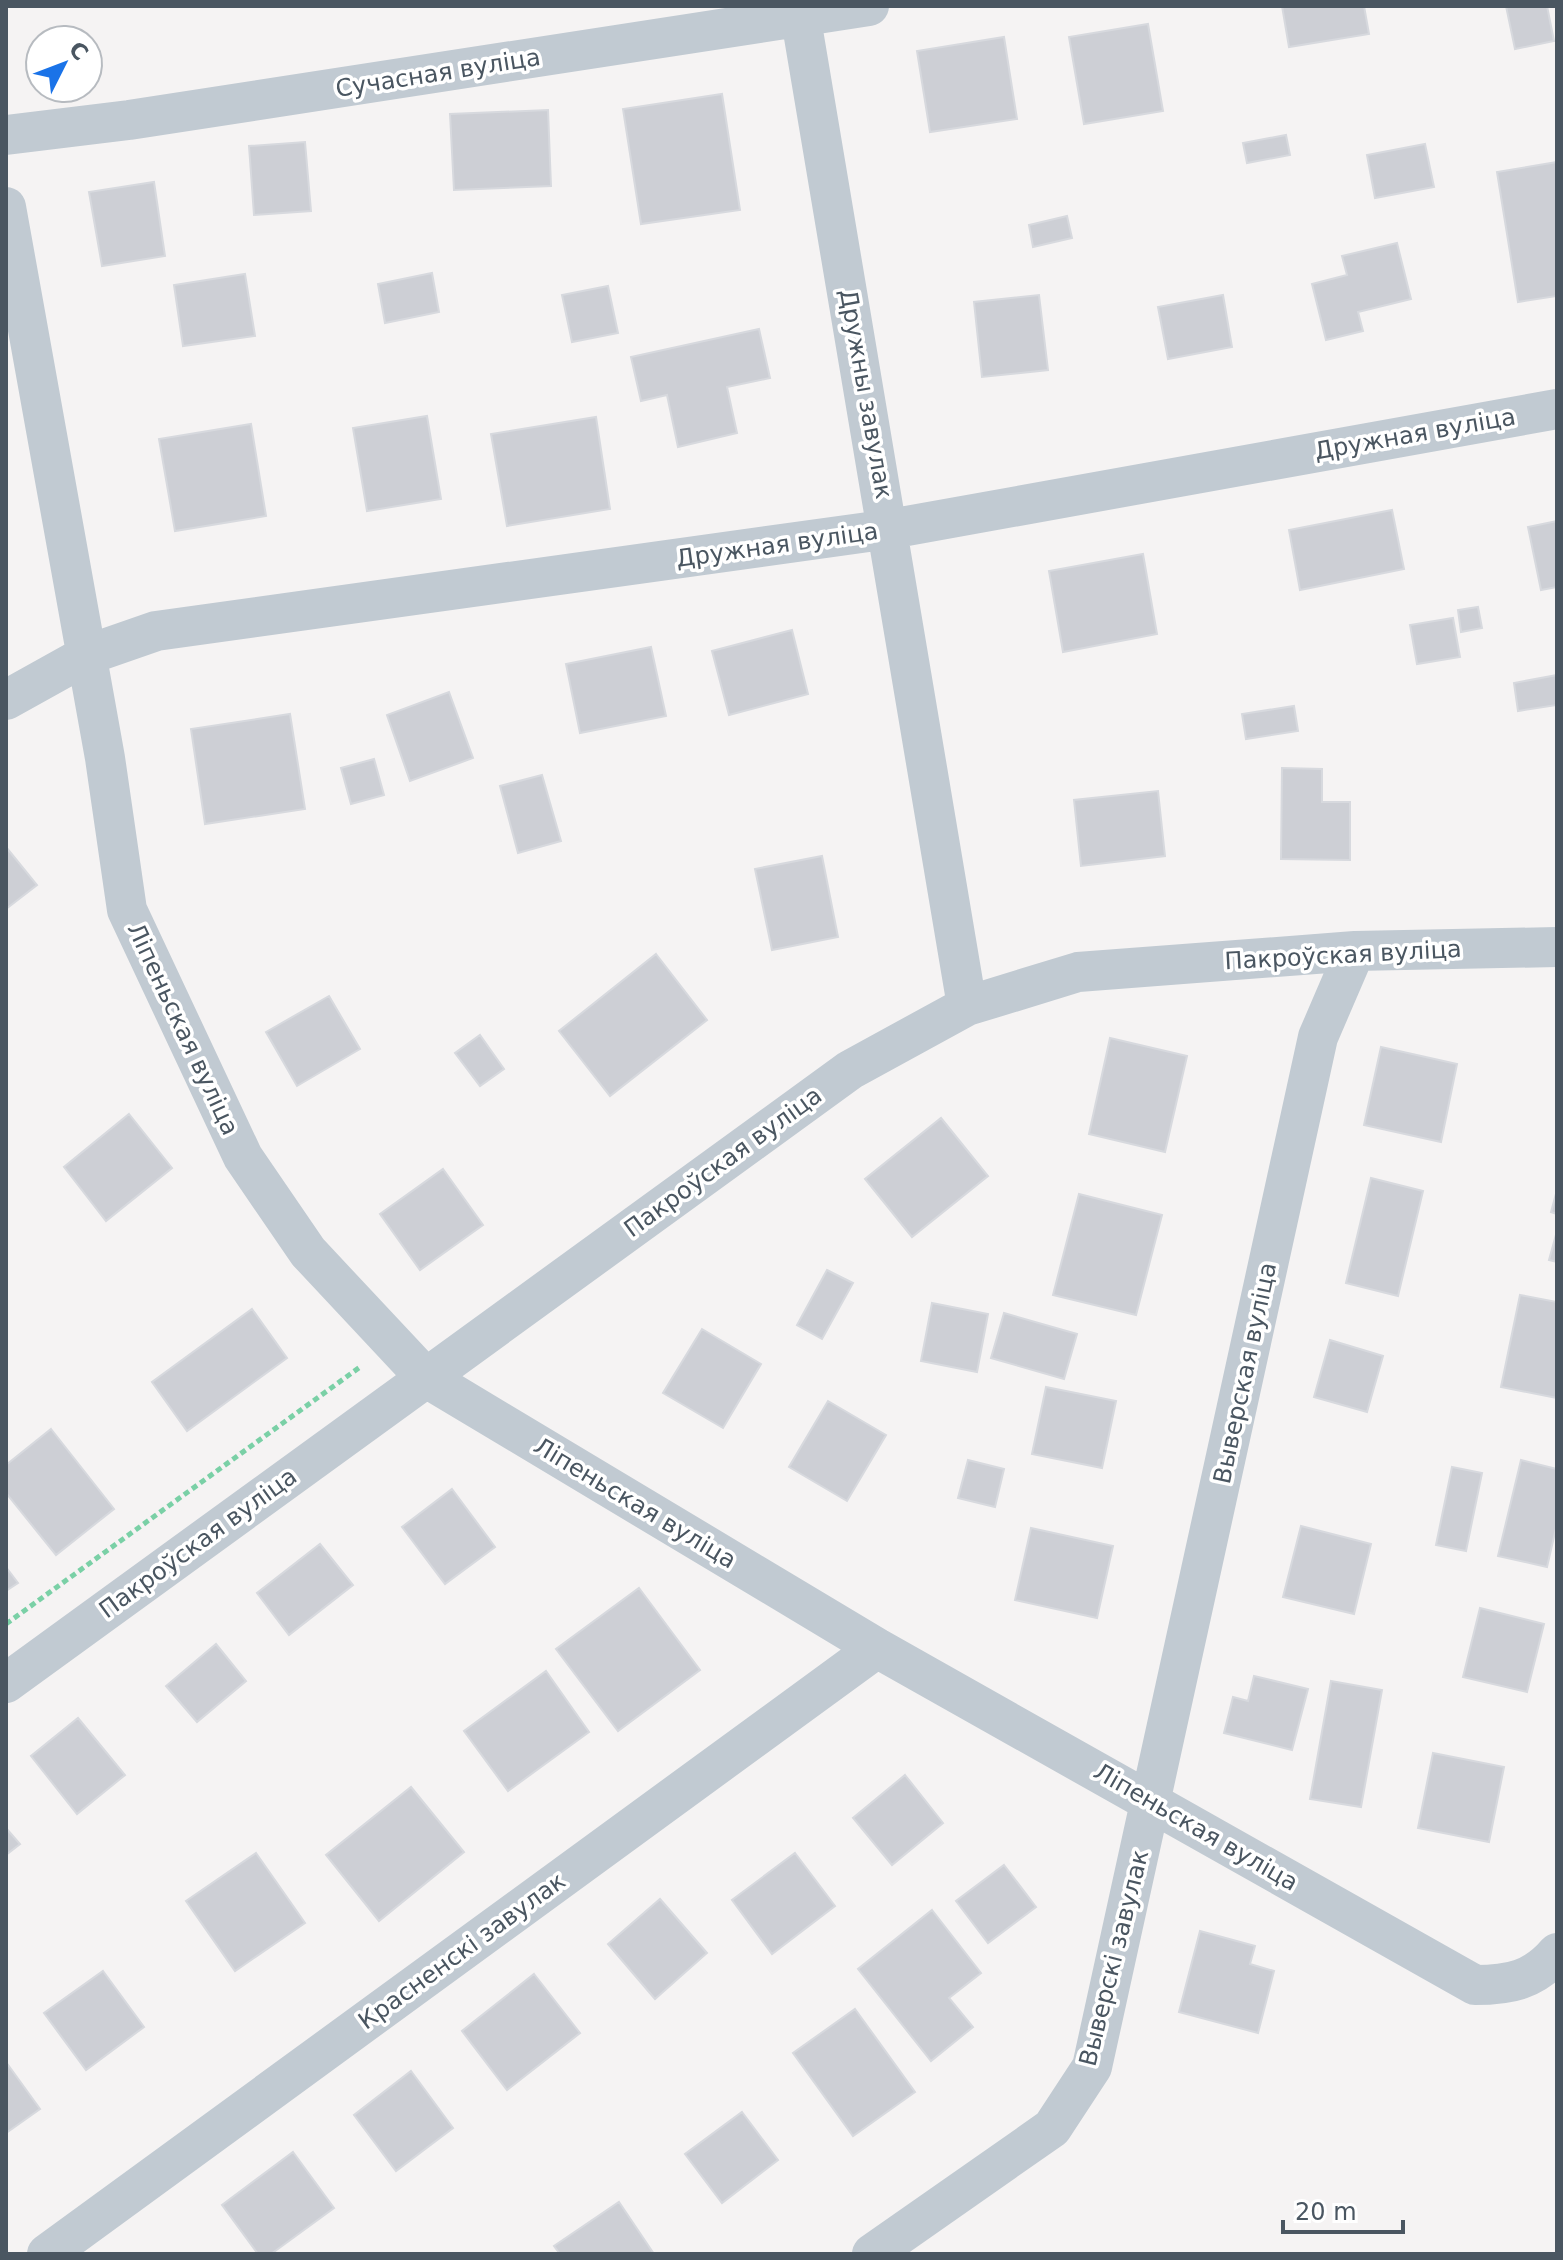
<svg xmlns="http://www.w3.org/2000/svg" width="1563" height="2260" font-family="'DejaVu Sans',sans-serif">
<rect width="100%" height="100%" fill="#f5f3f3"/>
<!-- building -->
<path fill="#cdcfd5" stroke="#d7d9de" stroke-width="2" d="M 1282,6 L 1364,6 L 1369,34 L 1289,47 Z
M 1506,6 L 1547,6 L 1554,41 L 1515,49 Z
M 1148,24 L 1163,111 L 1084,124 L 1069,37 Z
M 1004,37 L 1017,119 L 930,132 L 917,51 Z
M 722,94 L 740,210 L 641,224 L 623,109 Z
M 548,110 L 551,186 L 454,190 L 450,114 Z
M 1286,135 L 1290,155 L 1247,163 L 1243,143 Z
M 305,142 L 311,211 L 254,215 L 249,146 Z
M 1425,144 L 1434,187 L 1375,198 L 1367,155 Z
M 1557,162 L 1557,296 L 1518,302 L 1497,172 Z
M 154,182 L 165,256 L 102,266 L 89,192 Z
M 1067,216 L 1072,238 L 1033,247 L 1029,225 Z
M 1397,243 L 1411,299 L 1358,312 L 1363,331 L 1326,340 L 1312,284 L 1347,275 L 1342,256 Z
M 432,273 L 439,312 L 385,323 L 378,284 Z
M 245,274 L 255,336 L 183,346 L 174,285 Z
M 608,286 L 618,333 L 572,342 L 562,295 Z
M 1039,295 L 1048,370 L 982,377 L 974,302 Z
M 1223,295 L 1232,347 L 1168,359 L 1158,307 Z
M 759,329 L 770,378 L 727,387 L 737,433 L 678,447 L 667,395 L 641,401 L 631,357 Z
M 427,416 L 441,499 L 367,511 L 353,428 Z
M 596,417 L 610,509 L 507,526 L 491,434 Z
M 251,424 L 266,516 L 175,531 L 159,439 Z
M 1392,510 L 1404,569 L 1300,590 L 1289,530 Z
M 1557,521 L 1557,587 L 1541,590 L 1528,527 Z
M 1143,554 L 1157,634 L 1063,652 L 1049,571 Z
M 1478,607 L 1482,628 L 1461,632 L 1458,610 Z
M 1453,618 L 1460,657 L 1417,664 L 1410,625 Z
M 792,630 L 808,694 L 729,715 L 712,651 Z
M 651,647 L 666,716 L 580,733 L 566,664 Z
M 1557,675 L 1557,705 L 1518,711 L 1514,683 Z
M 449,692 L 473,758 L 410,781 L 387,715 Z
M 1294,706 L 1298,731 L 1246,739 L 1242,714 Z
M 290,714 L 305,809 L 205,824 L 191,729 Z
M 374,759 L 384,795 L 351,804 L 341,768 Z
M 1282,768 L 1322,769 L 1322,802 L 1350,802 L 1350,860 L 1281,859 Z
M 542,775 L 561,841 L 518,853 L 500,786 Z
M 1158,791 L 1165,856 L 1081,866 L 1074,800 Z
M 6,847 L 37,885 L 6,909 Z
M 822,856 L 838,937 L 772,950 L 755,869 Z
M 656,954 L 707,1020 L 610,1096 L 559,1031 Z
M 329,996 L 360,1049 L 297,1086 L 266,1032 Z
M 480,1035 L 504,1069 L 480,1086 L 455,1053 Z
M 1110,1038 L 1187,1056 L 1165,1152 L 1089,1134 Z
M 1381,1047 L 1457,1064 L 1441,1142 L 1364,1125 Z
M 129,1114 L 172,1168 L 106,1221 L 64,1167 Z
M 941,1118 L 988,1176 L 912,1237 L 865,1179 Z
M 443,1169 L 483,1225 L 420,1270 L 380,1214 Z
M 1371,1178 L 1423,1191 L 1398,1296 L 1346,1283 Z
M 1557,1190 L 1557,1214 L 1551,1212 Z
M 1079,1194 L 1162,1215 L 1136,1315 L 1053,1295 Z
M 1557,1231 L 1557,1262 L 1549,1260 Z
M 827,1270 L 853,1283 L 822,1339 L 797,1325 Z
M 1520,1295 L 1557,1302 L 1557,1398 L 1501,1387 Z
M 932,1303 L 988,1314 L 977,1372 L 921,1361 Z
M 252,1309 L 287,1358 L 187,1431 L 152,1382 Z
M 1004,1313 L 1077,1334 L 1064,1379 L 991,1358 Z
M 702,1329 L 761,1364 L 723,1428 L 663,1393 Z
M 1330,1340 L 1383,1356 L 1367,1412 L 1314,1397 Z
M 1046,1387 L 1116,1401 L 1102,1468 L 1032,1454 Z
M 828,1401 L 886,1435 L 847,1501 L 789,1467 Z
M 51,1429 L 114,1509 L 56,1555 L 6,1493 L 6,1465 Z
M 968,1460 L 1004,1469 L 995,1507 L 958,1498 Z
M 1521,1460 L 1557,1469 L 1557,1524 L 1547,1567 L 1498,1556 Z
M 1452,1467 L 1482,1473 L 1466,1551 L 1436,1545 Z
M 452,1489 L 495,1547 L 445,1584 L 402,1527 Z
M 1301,1526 L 1371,1544 L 1354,1614 L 1283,1597 Z
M 1031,1528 L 1113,1546 L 1097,1618 L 1015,1600 Z
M 320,1544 L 353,1585 L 289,1635 L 257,1593 Z
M 6,1567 L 18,1583 L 6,1591 Z
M 639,1588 L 700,1670 L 618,1731 L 556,1649 Z
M 1480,1608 L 1544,1624 L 1527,1692 L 1463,1677 Z
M 216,1644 L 246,1681 L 197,1722 L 166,1686 Z
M 546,1671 L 589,1732 L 508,1791 L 464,1731 Z
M 1254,1676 L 1308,1689 L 1292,1750 L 1224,1733 L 1233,1697 L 1248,1701 Z
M 1331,1681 L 1382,1690 L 1361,1807 L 1310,1799 Z
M 78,1718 L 125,1775 L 77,1814 L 31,1756 Z
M 1433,1753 L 1504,1767 L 1489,1842 L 1418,1828 Z
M 905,1775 L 943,1823 L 892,1865 L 853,1818 Z
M 411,1787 L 464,1852 L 379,1921 L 326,1855 Z
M 6,1828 L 20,1844 L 6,1855 Z
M 256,1853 L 305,1923 L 235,1971 L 186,1901 Z
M 795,1853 L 835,1906 L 772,1954 L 732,1900 Z
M 1004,1865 L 1036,1907 L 988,1943 L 956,1901 Z
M 660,1899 L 707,1953 L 655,1999 L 608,1944 Z
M 932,1910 L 981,1973 L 949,1998 L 973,2027 L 931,2061 L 858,1969 Z
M 1200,1931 L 1255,1946 L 1250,1964 L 1274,1971 L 1258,2033 L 1179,2012 Z
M 103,1971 L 144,2027 L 86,2070 L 44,2013 Z
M 534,1974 L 580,2033 L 507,2090 L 462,2031 Z
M 855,2009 L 915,2092 L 853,2136 L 793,2053 Z
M 6,2062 L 40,2109 L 6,2133 Z
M 411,2071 L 453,2128 L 396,2171 L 354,2115 Z
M 742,2112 L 778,2160 L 722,2203 L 685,2154 Z
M 293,2152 L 334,2208 L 271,2254 L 258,2254 L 222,2205 Z
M 619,2202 L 654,2254 L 560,2254 L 554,2246 Z"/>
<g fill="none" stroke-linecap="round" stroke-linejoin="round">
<!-- path -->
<path stroke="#7ad0a6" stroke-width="5" stroke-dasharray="6 4" stroke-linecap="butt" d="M 6,1624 L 360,1367"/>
<!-- minor -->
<path stroke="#c1cad2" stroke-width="40" d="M 801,19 L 967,1006
M 6,135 L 129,120 L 869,6
M 6,207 L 105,758 L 127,910 L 243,1157 L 308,1252 L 425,1377 L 877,1648 L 1475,1985 C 1510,1985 1534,1980 1557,1953
M 6,700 L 87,655 L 156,631 L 890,529 L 1557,409
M 6,1683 L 850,1070 L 967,1006 L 1078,972 L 1355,951 L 1557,947
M 47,2254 L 877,1648
M 872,2254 L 1052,2128 L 1092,2067 L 1318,1037 L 1355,951"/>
</g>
<g text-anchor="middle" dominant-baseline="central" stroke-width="7" stroke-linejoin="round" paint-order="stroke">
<!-- street labels -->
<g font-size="24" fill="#4a5661" stroke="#fff">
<text transform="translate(438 73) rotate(-9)">Сучасная вуліца</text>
<text transform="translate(866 394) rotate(80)">Дружны завулак</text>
<text transform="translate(1415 434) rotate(-10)">Дружная вуліца</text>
<text transform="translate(777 545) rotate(-8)">Дружная вуліца</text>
<text transform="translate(1343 955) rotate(-3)">Пакроўская вуліца</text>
<text transform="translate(183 1029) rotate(65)">Ліпеньская вуліца</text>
<text transform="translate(723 1162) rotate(-36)">Пакроўская вуліца</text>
<text transform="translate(1245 1373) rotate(-78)">Выверская вуліца</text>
<text transform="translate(635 1503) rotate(31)">Ліпеньская вуліца</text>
<text transform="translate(198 1543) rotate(-36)">Пакроўская вуліца</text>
<text transform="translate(1196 1827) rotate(30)">Ліпеньская вуліца</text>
<text transform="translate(462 1951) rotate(-36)">Красненскі завулак</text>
<text transform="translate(1114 1958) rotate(-76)">Выверскі завулак</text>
</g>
</g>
<!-- border -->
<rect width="1563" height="2260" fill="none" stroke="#4a5661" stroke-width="16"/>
<!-- north arrow -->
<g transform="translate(64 64) rotate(48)"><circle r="38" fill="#ffffff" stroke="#b7bbc0" stroke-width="2"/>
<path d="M0-6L14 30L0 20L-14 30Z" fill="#1a73e8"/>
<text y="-12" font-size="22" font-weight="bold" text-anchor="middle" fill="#4a5661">С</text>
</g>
<!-- scale -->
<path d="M1283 2220v12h120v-12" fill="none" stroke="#4a5661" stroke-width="4"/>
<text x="1295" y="2220" font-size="24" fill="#4a5661" stroke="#ffffff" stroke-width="6" paint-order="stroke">20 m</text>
</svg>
